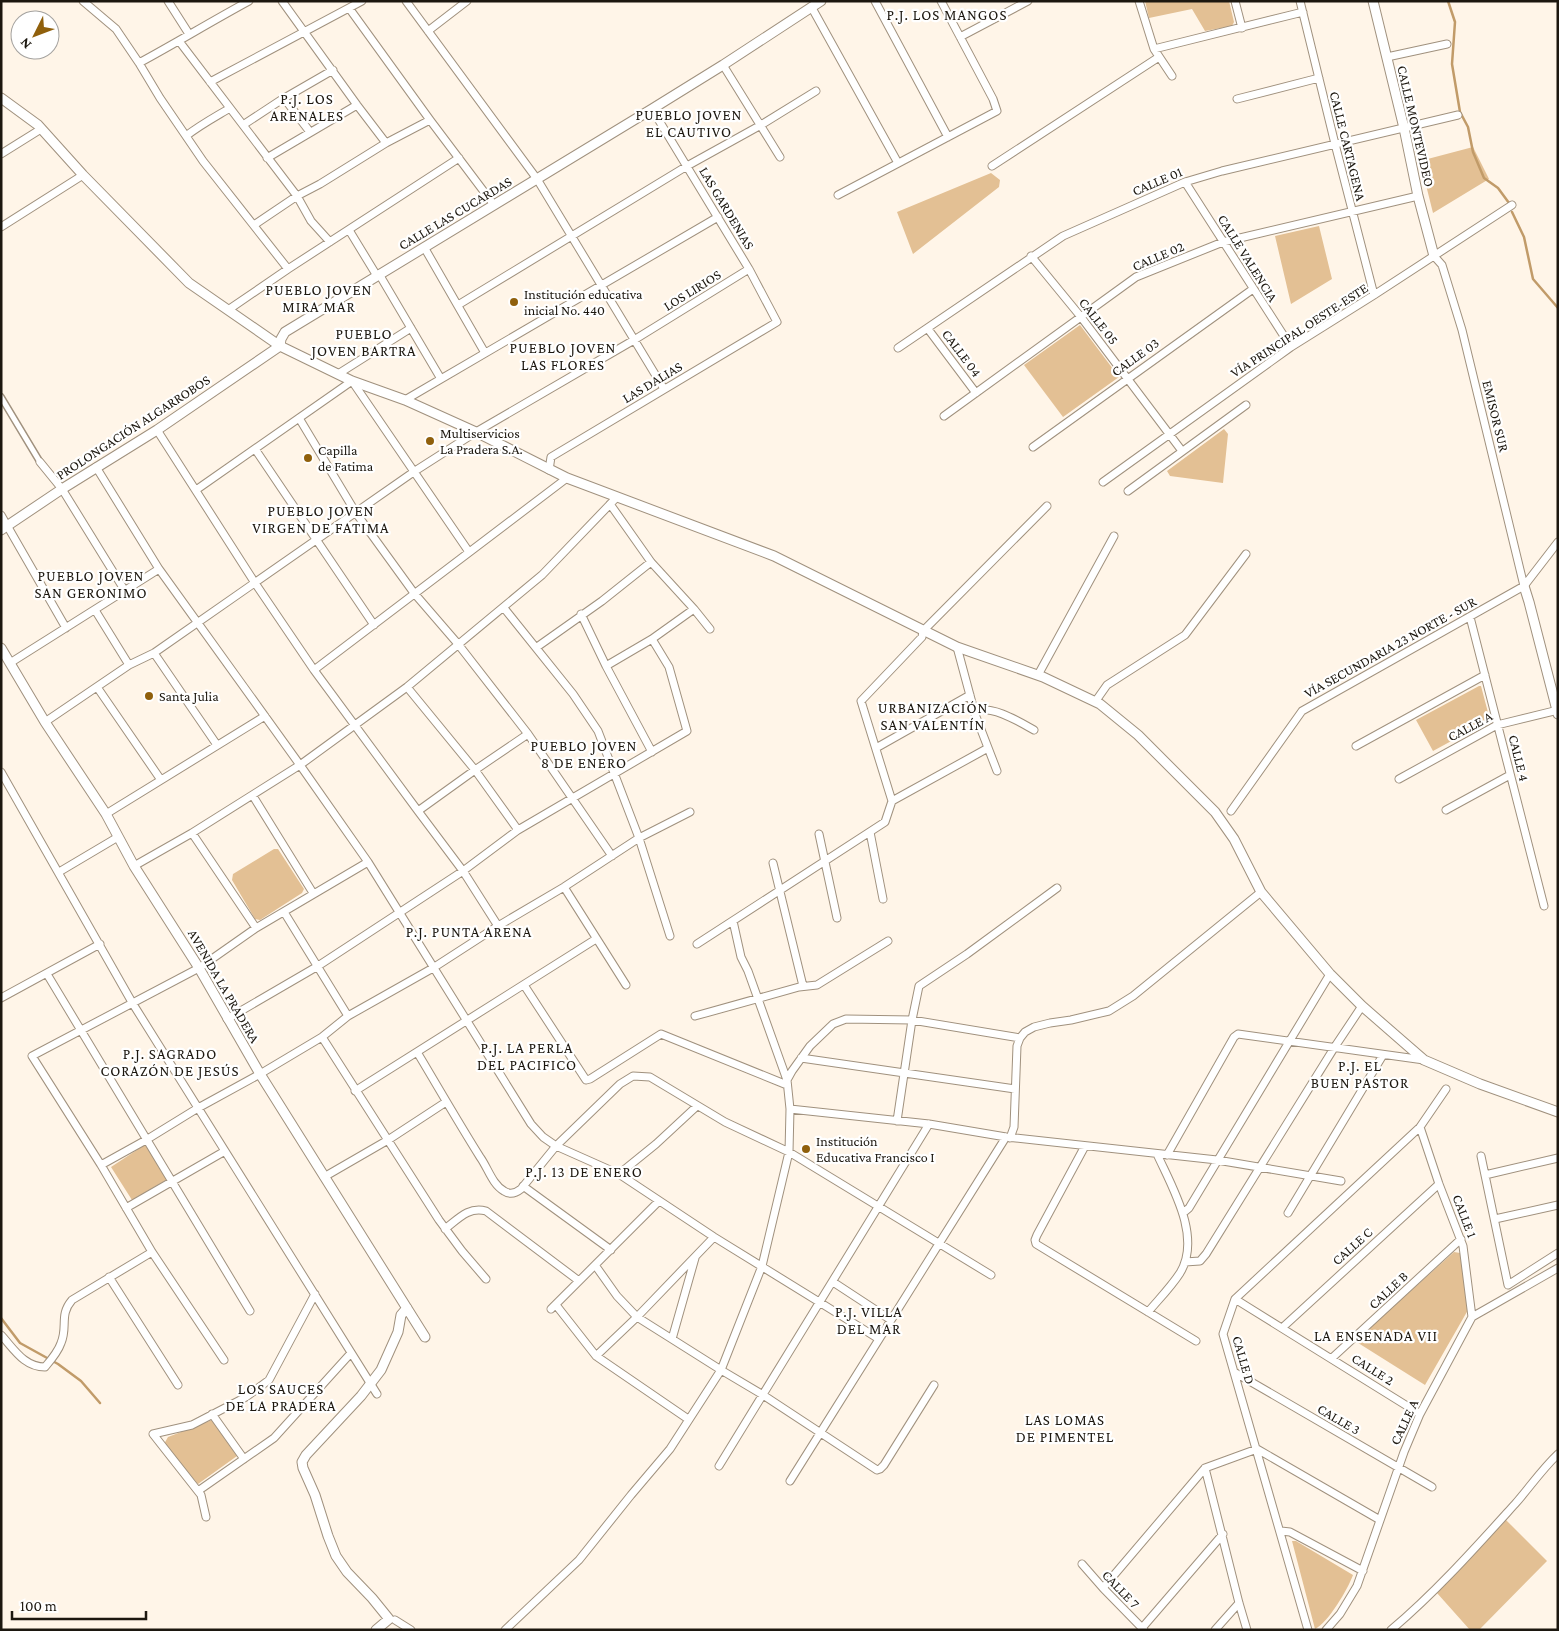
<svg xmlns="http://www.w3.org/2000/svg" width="1559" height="1631" font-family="'Crimson Pro',serif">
<rect width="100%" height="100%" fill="#fff5e8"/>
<!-- green -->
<path fill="#e3c094" d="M 1145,1 L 1229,1 L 1234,22 L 1232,26 L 1205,31 L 1192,9 L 1149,18 Z
M 1473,147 L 1489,179 L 1433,213 L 1420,161 Z
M 991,173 L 1000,180 L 999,187 L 913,254 L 897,212 Z
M 1319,226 L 1332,279 L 1291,304 L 1275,236 Z
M 1080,325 L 1119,377 L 1063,417 L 1024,365 Z
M 1224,429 L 1228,434 L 1223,483 L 1170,476 L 1167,471 Z
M 1479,686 L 1481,686 L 1490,720 L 1433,751 L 1416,720 Z
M 274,849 L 278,849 L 304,889 L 302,893 L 260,920 L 255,919 L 232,880 L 233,874 Z
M 146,1144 L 168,1179 L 132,1200 L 111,1167 Z
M 1454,1252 L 1460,1253 L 1468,1310 L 1425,1385 L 1355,1341 Z
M 212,1420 L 237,1456 L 198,1484 L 164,1444 L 168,1437 Z
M 1506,1520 L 1547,1561 L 1479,1630 L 1470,1630 L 1437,1593 Z
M 1292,1541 L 1296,1541 L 1353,1575 C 1348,1589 1328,1623 1315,1629 Z"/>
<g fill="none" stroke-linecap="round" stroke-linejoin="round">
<!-- stream -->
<path stroke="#c19b69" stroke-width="2.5" d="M 1448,1 L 1455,22 L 1452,64 L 1460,112 L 1468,127 L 1473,152 L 1484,178 L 1498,188 L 1509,203
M 1512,212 L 1524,237 L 1533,279 L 1558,308
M 1,1318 L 20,1343 L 58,1364 L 81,1381 L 100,1403"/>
<!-- pedestrian casing -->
<g stroke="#a0917e" stroke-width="8">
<path id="pedestrian" d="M 1,397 L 40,462"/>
</g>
<!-- minor casing -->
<g stroke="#a0917e" stroke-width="9">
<path id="minor" d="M 83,1 L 116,29 L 139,63 L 160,98 L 203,161 L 288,269
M 168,1 L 189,34
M 282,1 L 357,105 L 386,143
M 406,1 L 537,179 L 664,389
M 875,1 L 948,137
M 1139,1 L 1154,49 L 1172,76
M 1235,1 L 1242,28
M 1300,1 L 1335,144 L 1374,295
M 349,8 L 430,120 L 494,205
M 812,8 L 898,163
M 428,31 L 467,1
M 960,37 L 1028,1
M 179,41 L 297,196 L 311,221 L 330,242
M 1154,49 L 1303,12
M 1387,57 L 1447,44
M 139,63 C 176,43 212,21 249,1
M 723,65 L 780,157
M 210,82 L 362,1
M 284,98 L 310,132
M 1237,99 L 1319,78
M 243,125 L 281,100 L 333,70
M 186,136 C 200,125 215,117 230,108
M 1,154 L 41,129
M 267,158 L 357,105
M 992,166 L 1159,57
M 1185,182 L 1291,347
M 838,195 L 997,111 L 993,99 L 941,1
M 254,225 L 297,196 L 320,184 L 386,143 L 430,120
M 1,227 L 83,175
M 349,230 L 377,276
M 424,247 L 485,353
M 1031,256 L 1081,317 L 1182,451
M 1434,256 L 1442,265 L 1462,330 L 1524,586
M 379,274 L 441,379
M 458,305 L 687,166 L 761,125 L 816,91
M 228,310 L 288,269 L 459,158
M 928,329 L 976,393
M 898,348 L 1063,236 L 1185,182 L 1222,171 L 1458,115
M 338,374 L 411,328
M 405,400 L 718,217
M 944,416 L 1136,277 L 1223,242 L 1418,196
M 299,418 L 356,513 L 414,593 L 458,644 L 528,734 L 612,856
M 157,430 L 255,583 L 314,670 L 418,811 L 463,871 L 498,926
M 1033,447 L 1253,289
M 255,449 L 374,625
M 40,462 L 62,489 L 125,591
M 96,467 L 159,569 L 300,765 L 368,862 L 531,1124 L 543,1137 L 556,1146 L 619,1174 L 714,1237 L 879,1339
M 549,470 L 551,457 L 777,322 L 749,269 L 652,109
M 1103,482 L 1291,347 L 1374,295 L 1512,205
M 196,490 L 352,381 L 469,552
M 1128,491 L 1246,405
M 610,504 L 651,562 L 694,609 L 710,629
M 1,515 L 66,628
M 504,608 L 573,694 L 598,731 L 639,838 L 670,936
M 95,610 L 129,665
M 581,614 L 606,666 L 652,752
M 1470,617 L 1544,906
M 537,647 L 602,601 L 651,562
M 957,647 L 975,714 L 997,771
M 154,653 L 217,745
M 10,663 L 159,569
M 606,666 L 652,639 L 694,609
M 314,670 L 567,478
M 1038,675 L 1114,536
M 97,687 L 161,780
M 407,687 L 475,770 L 518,830
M 1095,702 L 1107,685 L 1185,635 L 1246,554
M 974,710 C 996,707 1016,720 1034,730
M 45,722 L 129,665 L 154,653 L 415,471 L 476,432 L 634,340 L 749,269
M 1356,746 L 1485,675
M 876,748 L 970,695
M 1,772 L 133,1004 L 377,1394
M 1399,779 L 1497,725 L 1558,710
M 253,796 L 313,893
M 892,801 L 861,701 L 922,637 L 923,631 L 1047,506
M 1446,810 L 1510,775
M 418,811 L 475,770 L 528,734
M 1231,811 L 1302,711 L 1524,586 L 1558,542
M 106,814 L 265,716
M 870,832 L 883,899
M 192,833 L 256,928
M 819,834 L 837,918
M 773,863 L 803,986
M 134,866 L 192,833 L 300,765 L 407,687 L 542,575 L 616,498
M 59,872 L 118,837
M 564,887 L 626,985
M 284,912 L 348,1016
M 733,921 L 741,957 L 748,971 L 787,1080
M 697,944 L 885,822 L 892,801 L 988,748
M 47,974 L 250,1311
M 524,985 L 586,1080 L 590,1079 L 661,1034 L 787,1085
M 1,998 L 100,944
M 695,1016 L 799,987 L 817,985 L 888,941
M 227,1019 L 318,966 L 463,871 L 518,830 L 687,731 L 669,667 L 652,639
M 322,1037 L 439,1220 L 462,1251 L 486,1279
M 417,1052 C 438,1087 458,1122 480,1157 C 488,1168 492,1184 504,1191 C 510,1195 516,1193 521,1189 L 556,1146 L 620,1084 L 633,1076 L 650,1077 L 725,1122 L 789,1152 L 991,1275
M 801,1058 L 1015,1089
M 355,1091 L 596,939
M 790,1109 L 929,1124 L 1006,1137 L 1217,1160 L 1341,1181
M 897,1121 L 912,1020 L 919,986 L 967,954 L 1057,888
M 1420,1127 L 1439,1184 L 1463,1246 L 1472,1317
M 1010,1138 L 1014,1127 L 1017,1046 L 1020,1038 L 1025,1032 L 1034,1027 L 1050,1023 L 1071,1020 L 1109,1011 L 1133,996 L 1261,892
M 1085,1146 L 1037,1235 L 1035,1240 L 1036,1244 L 1196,1341
M 1167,1155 L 1234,1037 L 1238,1034 L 1424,1060
M 1481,1156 L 1508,1285 L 1558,1253
M 101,1165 L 146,1140 L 198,1108 L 260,1074 L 322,1037 L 348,1016 L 433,968 L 498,926 L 564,887 L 639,838 L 690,812
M 619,1174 L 656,1144 L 697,1106
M 1485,1175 L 1558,1158
M 324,1177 L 388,1140 L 446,1102
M 523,1186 L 611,1250
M 126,1208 L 225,1151
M 1183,1213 L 1189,1208 L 1330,974
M 1288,1213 L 1383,1055
M 1495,1219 L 1558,1205
M 445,1229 C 458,1219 469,1206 486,1211 L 579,1281
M 1185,1262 L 1200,1261 L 1206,1254 L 1334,1048 L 1362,1006
M 595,1265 L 617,1296 L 637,1317 L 721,1370 L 763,1395 L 877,1470 L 880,1469 L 884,1465 L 934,1385
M 109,1277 L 178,1385
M 833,1282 L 891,1320
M 1235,1299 L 1420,1414
M 556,1305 L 596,1356 L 688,1419
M 551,1309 L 659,1201
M 1148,1312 C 1159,1299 1171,1287 1180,1273 C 1202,1237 1172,1187 1157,1154
M 1282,1328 L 1439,1184
M 1,1335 C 14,1349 24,1367 45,1367 C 51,1360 58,1352 61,1343 C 68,1327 59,1315 72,1300 L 152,1252
M 672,1339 L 695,1258
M 596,1356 L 637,1317 L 714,1237
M 1332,1358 L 1461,1239
M 224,1360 L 152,1252 L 101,1165 L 32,1056 L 199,968 L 256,928 L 368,862
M 1234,1372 L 1432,1487
M 212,1414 L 244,1459
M 719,1466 L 929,1124
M 1205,1468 L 1239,1603 L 1247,1630
M 790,1481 L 1006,1137
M 198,1491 L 274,1438 L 351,1353
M 206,1517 L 201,1495 L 153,1434 L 192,1425 L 246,1397 L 269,1380 L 315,1294
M 1281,1531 L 1290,1532 L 1363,1571
M 1082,1564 L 1103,1588 L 1144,1630
M 1103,1588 L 1205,1468 L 1257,1449 L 1380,1520
M 395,1620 L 411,1630
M 1142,1628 L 1223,1534
M 505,1630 L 579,1560 L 631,1495 L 670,1449 L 721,1370 L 762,1266 L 789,1152 L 790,1109 L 787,1080 L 792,1071 L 810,1046 L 833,1024 L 846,1019 L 912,1020 L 1020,1038
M 1215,1630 L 1239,1603
M 1308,1630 L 1223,1334 L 1235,1299 L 1420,1127 L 1446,1089
M 1326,1630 L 1340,1614 L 1357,1586 L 1404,1452 L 1420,1414 L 1472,1317 L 1558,1268
M 1391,1630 C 1436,1592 1476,1547 1515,1504 C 1530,1487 1542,1469 1558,1454"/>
</g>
<!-- tertiary casing -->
<g stroke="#a0917e" stroke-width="11">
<path id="tertiary" d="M 1373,1 L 1404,128 L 1418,196 L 1434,256
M 1,98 L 38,125 L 83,175 L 189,283 L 280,346 L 352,381 L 405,400 L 476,432 L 567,478 L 774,556 L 957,647 L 1043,677 L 1100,704 L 1138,735 L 1215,812 L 1234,839 L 1261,892 L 1330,974 L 1362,1006 L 1424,1060 L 1480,1084 L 1558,1112
M 1,530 L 62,489 L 157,430 L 280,346 L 281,339 L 285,332 L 652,109 L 723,65 L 821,1
M 1524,586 L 1529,602 L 1558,714
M 1,648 L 45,722 L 106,814 L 134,866 L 199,968 L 260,1074 L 425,1337
M 376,1630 L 389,1619 L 372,1598 L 347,1572 L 336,1556 L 328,1536 L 315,1495 L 303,1468 L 302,1462 L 306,1455 L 361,1396 L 381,1370 L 398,1332 L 401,1315 L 407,1308"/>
</g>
<!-- pedestrian -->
<use href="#pedestrian" stroke="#fff" stroke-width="5"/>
<!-- minor -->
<use href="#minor" stroke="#fff" stroke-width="7"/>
<!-- tertiary -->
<use href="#tertiary" stroke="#fff" stroke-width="9"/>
</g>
<!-- markers -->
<g fill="#90600c" stroke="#fff" stroke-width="2">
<circle cx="514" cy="302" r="5"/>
<circle cx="430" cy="441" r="5"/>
<circle cx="308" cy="458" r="5"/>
<circle cx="149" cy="696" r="5"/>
<circle cx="806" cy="1149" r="5"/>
</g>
<g text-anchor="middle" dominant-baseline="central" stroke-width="4.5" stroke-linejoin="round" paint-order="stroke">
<!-- street labels -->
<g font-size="14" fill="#1c170f" stroke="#fff">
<text transform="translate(1416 126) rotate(77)">CALLE MONTEVIDEO</text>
<text transform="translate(1348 146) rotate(76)">CALLE CARTAGENA</text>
<text transform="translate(1157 181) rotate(-23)">CALLE 01</text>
<text transform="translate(727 208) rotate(59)">LAS GARDENIAS</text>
<text transform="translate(455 213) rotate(-31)">CALLE LAS CUCARDAS</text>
<text transform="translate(1158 256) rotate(-23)">CALLE 02</text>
<text transform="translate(1248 258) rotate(58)">CALLE VALENCIA</text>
<text transform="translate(692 290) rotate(-32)">LOS LIRIOS</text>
<text transform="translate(1099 321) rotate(52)">CALLE 05</text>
<text transform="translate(1299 330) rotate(-33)">VÍA PRINCIPAL OESTE-ESTE</text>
<text transform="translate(962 353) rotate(53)">CALLE 04</text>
<text transform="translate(1135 357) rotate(-36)">CALLE 03</text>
<text transform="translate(652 382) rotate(-31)">LAS DALIAS</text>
<text transform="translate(1496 416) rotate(76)">EMISOR SUR</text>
<text transform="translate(133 427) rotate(-33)">PROLONGACIÓN ALGARROBOS</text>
<text transform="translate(1390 647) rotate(-29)">VÍA SECUNDARIA 23 NORTE - SUR</text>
<text transform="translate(1470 726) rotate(-28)">CALLE A</text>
<text transform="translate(1519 758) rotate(76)">CALLE 4</text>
<text transform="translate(224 986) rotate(60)">AVENIDA LA PRADERA</text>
<text transform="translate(1465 1216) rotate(69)">CALLE 1</text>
<text transform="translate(1352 1246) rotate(-42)">CALLE C</text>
<text transform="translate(1388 1290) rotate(-43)">CALLE B</text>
<text transform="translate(1244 1360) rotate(74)">CALLE D</text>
<text transform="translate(1373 1369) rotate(32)">CALLE 2</text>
<text transform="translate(1339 1419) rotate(30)">CALLE 3</text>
<text transform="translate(1404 1422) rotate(-65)">CALLE A</text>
<text transform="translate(1121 1589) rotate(46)">CALLE 7</text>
</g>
<!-- poi labels -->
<g font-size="14" fill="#1c170f" stroke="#fff" text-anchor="start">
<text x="524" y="294">Institución educativa<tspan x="524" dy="16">inicial No. 440</tspan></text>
<text x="440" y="433">Multiservicios<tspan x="440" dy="16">La Pradera S.A.</tspan></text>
<text x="318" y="450">Capilla<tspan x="318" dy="16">de Fatima</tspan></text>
<text x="159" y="696">Santa Julia</text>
<text x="816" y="1141">Institución<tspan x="816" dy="16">Educativa Francisco I</tspan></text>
</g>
<!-- neighbourhood labels -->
<g font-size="15" letter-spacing="1" fill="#1c170f" stroke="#fff">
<text x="947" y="15">P.J. LOS MANGOS</text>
<text x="307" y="99">P.J. LOS<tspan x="307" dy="17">ARENALES</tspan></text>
<text x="689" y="115">PUEBLO JOVEN<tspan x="689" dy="17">EL CAUTIVO</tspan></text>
<text x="319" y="290">PUEBLO JOVEN<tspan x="319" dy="17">MIRA MAR</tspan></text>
<text x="364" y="334">PUEBLO<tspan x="364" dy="17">JOVEN BARTRA</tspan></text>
<text x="563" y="348">PUEBLO JOVEN<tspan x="563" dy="17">LAS FLORES</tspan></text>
<text x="321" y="511">PUEBLO JOVEN<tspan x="321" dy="17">VIRGEN DE FATIMA</tspan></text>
<text x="91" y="576">PUEBLO JOVEN<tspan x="91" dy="17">SAN GERONIMO</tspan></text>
<text x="933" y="708">URBANIZACIÓN<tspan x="933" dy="17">SAN VALENTÍN</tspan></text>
<text x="584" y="746">PUEBLO JOVEN<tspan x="584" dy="17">8 DE ENERO</tspan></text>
<text x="469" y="932">P.J. PUNTA ARENA</text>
<text x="527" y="1048">P.J. LA PERLA<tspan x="527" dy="17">DEL PACIFICO</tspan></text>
<text x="170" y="1054">P.J. SAGRADO<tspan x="170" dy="17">CORAZÓN DE JESÚS</tspan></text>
<text x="1360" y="1066">P.J. EL<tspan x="1360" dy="17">BUEN PASTOR</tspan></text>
<text x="584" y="1172">P.J. 13 DE ENERO</text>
<text x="869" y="1312">P.J. VILLA<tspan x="869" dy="17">DEL MAR</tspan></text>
<text x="1376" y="1336">LA ENSENADA VII</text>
<text x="281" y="1389">LOS SAUCES<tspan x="281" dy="17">DE LA PRADERA</tspan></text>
<text x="1065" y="1420">LAS LOMAS<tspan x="1065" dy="17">DE PIMENTEL</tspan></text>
</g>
</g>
<!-- border -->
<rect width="1559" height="1631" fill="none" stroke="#1c170f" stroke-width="5"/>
<!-- north arrow -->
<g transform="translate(35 35) rotate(228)"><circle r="24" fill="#ffffff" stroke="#a4a29f"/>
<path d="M0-4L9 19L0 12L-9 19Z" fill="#90600c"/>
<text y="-8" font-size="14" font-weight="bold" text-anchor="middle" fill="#1c170f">N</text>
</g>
<!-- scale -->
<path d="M12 1611v8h134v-8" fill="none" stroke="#1c170f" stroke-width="2.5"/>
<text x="20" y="1611" font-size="15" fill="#1c170f" stroke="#ffffff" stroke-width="4" paint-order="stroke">100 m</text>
</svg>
